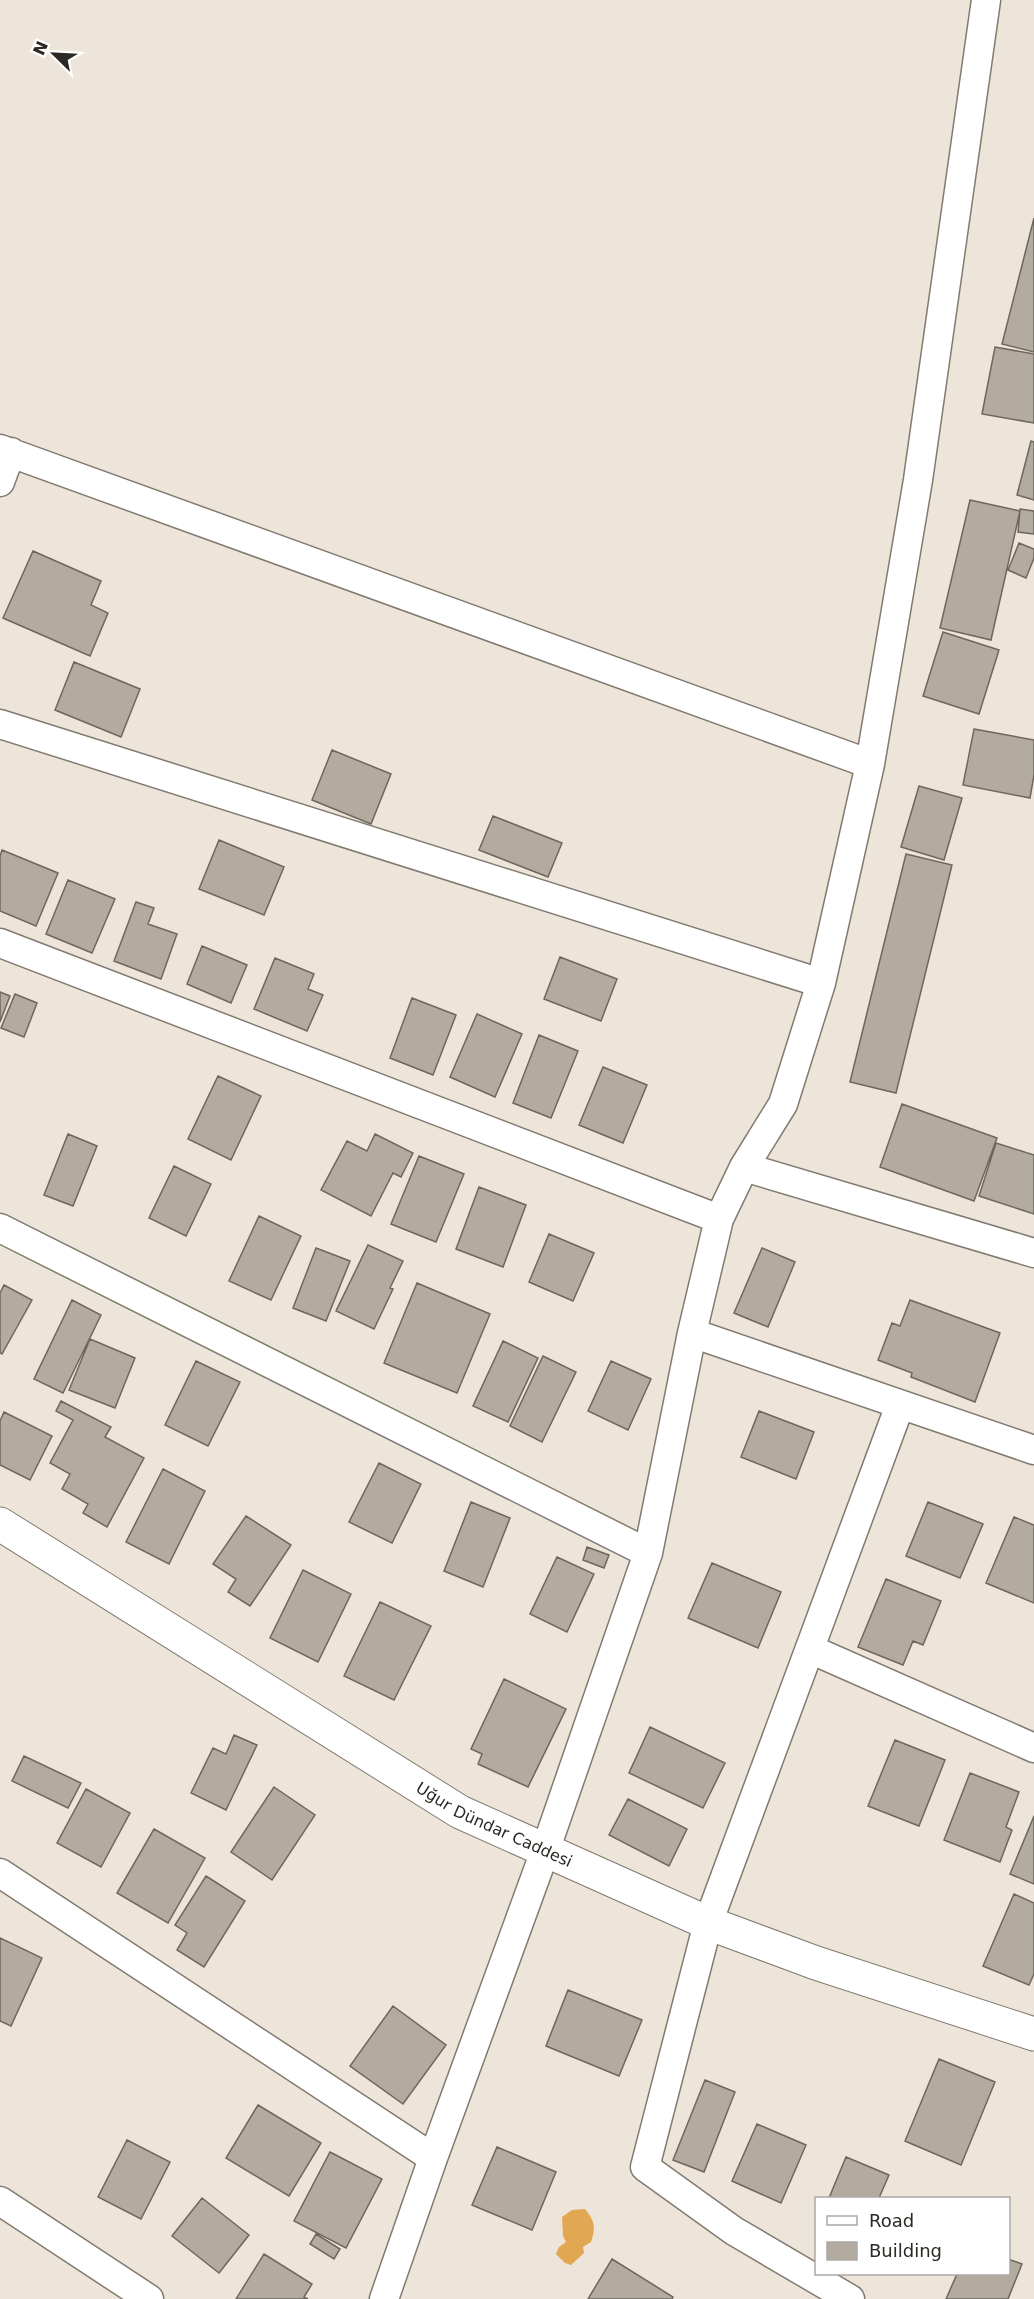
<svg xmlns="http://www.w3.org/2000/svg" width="1034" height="2299" font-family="'DejaVu Sans',sans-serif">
<rect width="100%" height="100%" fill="#eee5da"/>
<!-- water -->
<path fill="#e1a753" d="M 585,2209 C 595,2221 596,2228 591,2242 L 583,2247 L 584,2253 L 571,2265 L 565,2263 L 556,2254 L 559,2247 L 566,2242 L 563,2236 L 562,2217 L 572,2210 Z"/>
<!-- building -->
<path fill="#b3aaa0" stroke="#6e675d" stroke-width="1.5" d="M 1034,218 L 1034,352 L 1002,344 Z
M 995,347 L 1034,354 L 1034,423 L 982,414 Z
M 1031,441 L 1034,442 L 1034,500 L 1017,495 Z
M 970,500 L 1020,511 L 991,640 L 940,628 Z
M 1020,509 L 1034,511 L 1034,534 L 1018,532 Z
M 1019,543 L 1034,549 L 1034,558 L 1026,578 L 1008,570 Z
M 33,551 L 101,581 L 91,605 L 108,613 L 90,656 L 3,618 Z
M 943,632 L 999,650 L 979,714 L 923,696 Z
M 74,662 L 140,689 L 121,737 L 55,710 Z
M 974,729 L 1034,740 L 1034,775 L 1030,798 L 963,785 Z
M 332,750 L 391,774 L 371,824 L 312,800 Z
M 919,786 L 962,798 L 944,860 L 901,847 Z
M 493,816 L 562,843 L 548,877 L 479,850 Z
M 219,840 L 284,867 L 264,915 L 199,889 Z
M 2,850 L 58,873 L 36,926 L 0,911 L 0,856 Z
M 906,854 L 952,865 L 896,1093 L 850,1082 Z
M 68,880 L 115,899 L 92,953 L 46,934 Z
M 136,902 L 154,908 L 148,924 L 177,934 L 161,979 L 114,961 Z
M 202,946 L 247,965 L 231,1003 L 187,984 Z
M 560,957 L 617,979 L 601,1021 L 544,999 Z
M 275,958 L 314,974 L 308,989 L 323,995 L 307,1031 L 254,1009 Z
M 0,992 L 10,996 L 0,1022 Z
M 15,994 L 37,1003 L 24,1037 L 1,1028 Z
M 412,998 L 456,1015 L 433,1075 L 390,1058 Z
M 477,1014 L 522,1034 L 495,1097 L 450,1077 Z
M 539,1035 L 578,1051 L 551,1118 L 513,1103 Z
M 603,1067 L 647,1085 L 623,1143 L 579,1125 Z
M 218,1076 L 261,1096 L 231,1160 L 188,1139 Z
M 902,1104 L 997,1138 L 974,1201 L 880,1167 Z
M 68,1134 L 97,1146 L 73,1206 L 44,1195 Z
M 375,1134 L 413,1153 L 401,1177 L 393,1173 L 371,1216 L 321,1190 L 347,1141 L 367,1151 Z
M 996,1143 L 1034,1155 L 1034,1214 L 979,1196 Z
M 419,1156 L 464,1174 L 436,1242 L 391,1224 Z
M 174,1166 L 211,1184 L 186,1236 L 149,1218 Z
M 479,1187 L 526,1205 L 503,1267 L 456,1249 Z
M 259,1216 L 301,1236 L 271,1300 L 229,1281 Z
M 549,1234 L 594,1253 L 573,1301 L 529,1282 Z
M 368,1245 L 403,1261 L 390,1288 L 393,1289 L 374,1329 L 336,1311 Z
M 316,1248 L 350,1261 L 326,1321 L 293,1308 Z
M 762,1248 L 795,1262 L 768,1327 L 734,1313 Z
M 417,1283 L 490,1314 L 457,1393 L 384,1363 Z
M 4,1285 L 32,1300 L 2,1354 L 0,1353 L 0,1293 Z
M 72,1300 L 101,1315 L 63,1393 L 34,1379 Z
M 910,1300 L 1000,1333 L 975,1402 L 911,1377 L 912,1373 L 878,1360 L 892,1323 L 900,1326 Z
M 90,1339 L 135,1358 L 115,1408 L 69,1390 Z
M 503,1341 L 538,1358 L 508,1422 L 473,1406 Z
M 543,1356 L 576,1372 L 542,1442 L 510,1426 Z
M 196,1361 L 240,1382 L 208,1446 L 165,1425 Z
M 611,1361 L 651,1379 L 628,1430 L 588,1411 Z
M 61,1401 L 111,1427 L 105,1437 L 144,1458 L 107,1527 L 83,1513 L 88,1504 L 62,1489 L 70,1474 L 50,1463 L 73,1420 L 56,1411 Z
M 759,1411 L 814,1432 L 796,1479 L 741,1457 Z
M 4,1412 L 52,1436 L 30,1480 L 0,1465 L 0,1421 Z
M 379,1463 L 421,1484 L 392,1543 L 349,1522 Z
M 163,1469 L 205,1491 L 169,1564 L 126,1542 Z
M 471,1502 L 510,1518 L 483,1587 L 444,1571 Z
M 928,1502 L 983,1524 L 960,1578 L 906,1556 Z
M 246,1516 L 291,1545 L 250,1606 L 228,1592 L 236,1579 L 213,1564 Z
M 1014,1517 L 1034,1525 L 1034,1603 L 986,1583 Z
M 587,1547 L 609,1555 L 604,1568 L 583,1560 Z
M 557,1557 L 594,1574 L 567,1632 L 530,1614 Z
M 712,1563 L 781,1592 L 758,1648 L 688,1618 Z
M 303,1570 L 351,1594 L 318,1662 L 270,1638 Z
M 886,1579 L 941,1601 L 923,1645 L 913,1641 L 903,1665 L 858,1647 Z
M 380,1602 L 431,1626 L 394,1700 L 344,1676 Z
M 504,1679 L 566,1709 L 528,1787 L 478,1764 L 482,1754 L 471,1749 Z
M 650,1727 L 725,1763 L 703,1808 L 629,1773 Z
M 234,1735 L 257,1745 L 226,1810 L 191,1793 L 213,1748 L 226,1754 Z
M 895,1740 L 945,1760 L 919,1826 L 868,1806 Z
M 24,1756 L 81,1783 L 68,1808 L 12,1781 Z
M 970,1773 L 1019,1792 L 1006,1827 L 1012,1830 L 1000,1862 L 944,1840 Z
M 274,1787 L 315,1815 L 272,1880 L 231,1852 Z
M 86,1789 L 130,1813 L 101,1867 L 57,1843 Z
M 628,1799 L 687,1829 L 669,1866 L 609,1835 Z
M 1034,1816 L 1034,1884 L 1010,1874 Z
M 154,1829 L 205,1858 L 168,1923 L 117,1893 Z
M 206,1876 L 245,1901 L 204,1967 L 177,1950 L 187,1933 L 175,1925 Z
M 1014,1894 L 1034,1903 L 1034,1974 L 1029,1985 L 983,1966 Z
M 0,1938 L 42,1958 L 11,2026 L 0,2021 Z
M 568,1990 L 642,2020 L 619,2076 L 546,2046 Z
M 393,2006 L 446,2045 L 403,2104 L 350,2066 Z
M 939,2059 L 995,2082 L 961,2165 L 905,2141 Z
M 705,2080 L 735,2092 L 704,2172 L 673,2160 Z
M 258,2105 L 321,2143 L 289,2196 L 226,2158 Z
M 757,2124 L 806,2145 L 781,2203 L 732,2181 Z
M 127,2140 L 170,2162 L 141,2219 L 98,2197 Z
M 497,2147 L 556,2172 L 532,2230 L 472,2205 Z
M 330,2152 L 382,2179 L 346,2248 L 294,2221 Z
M 846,2157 L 889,2175 L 879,2198 L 829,2198 Z
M 202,2198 L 249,2235 L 219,2273 L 172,2236 Z
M 316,2234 L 340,2249 L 334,2259 L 310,2244 Z
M 264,2254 L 312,2284 L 304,2297 L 308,2299 L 236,2299 Z
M 612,2259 L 673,2297 L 672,2299 L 588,2299 Z
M 1008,2259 L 1022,2264 L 1008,2299 L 946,2299 L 957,2274 L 1008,2274 Z"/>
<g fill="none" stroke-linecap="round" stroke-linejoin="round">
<!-- street casing -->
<g stroke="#827a70" stroke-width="31">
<path id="street" d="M 0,449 L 870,764
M 0,482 L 11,452
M 0,724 L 821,983
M 0,943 L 719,1219
M 744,1167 L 1034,1253
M 0,1228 L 648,1553
M 692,1333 L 1034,1450
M 810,1649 L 1034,1748
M 0,1873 L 433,2158
M 0,2201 L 149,2299
M 384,2299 L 433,2158 L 545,1851 L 648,1553 L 692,1333 L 719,1219 L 744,1167 L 783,1104 L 821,983 L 870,764 L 918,480 L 986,0
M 850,2299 L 734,2231 L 645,2167 L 708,1923 L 900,1405"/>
</g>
<!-- secondary casing -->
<g stroke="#827a70" stroke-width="35">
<g id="secondary">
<path id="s1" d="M 0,1524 L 460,1812 L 708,1923 L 816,1963 L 1034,2034"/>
</g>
</g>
<!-- street -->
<use href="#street" stroke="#fff" stroke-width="28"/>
<!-- secondary -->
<use href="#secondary" stroke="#fff" stroke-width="33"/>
</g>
<g text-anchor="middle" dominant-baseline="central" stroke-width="4.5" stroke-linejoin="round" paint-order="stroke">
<!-- street labels -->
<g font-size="16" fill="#2c2824" stroke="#fff">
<text stroke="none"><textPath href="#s1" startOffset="579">Uğur Dündar Caddesi</textPath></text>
</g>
</g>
<!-- legend -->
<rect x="815" y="2197" width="195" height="78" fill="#ffffff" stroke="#aba9a7" stroke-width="1.5"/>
<rect x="827" y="2216" width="30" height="9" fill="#ffffff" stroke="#aba9a7" stroke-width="1.5"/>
<text x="869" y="2227" font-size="18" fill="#2c2824">Road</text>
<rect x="827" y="2242" width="30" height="18" fill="#b3aaa0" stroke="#aba9a7" stroke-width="1.5"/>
<text x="869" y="2257" font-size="18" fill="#2c2824">Building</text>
<!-- north arrow -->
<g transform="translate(54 54) rotate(294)" stroke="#ffffff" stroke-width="4.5" paint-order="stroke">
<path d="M0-4.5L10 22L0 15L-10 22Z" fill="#2c2824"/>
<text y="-9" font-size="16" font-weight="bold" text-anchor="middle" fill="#2c2824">N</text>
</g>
</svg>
